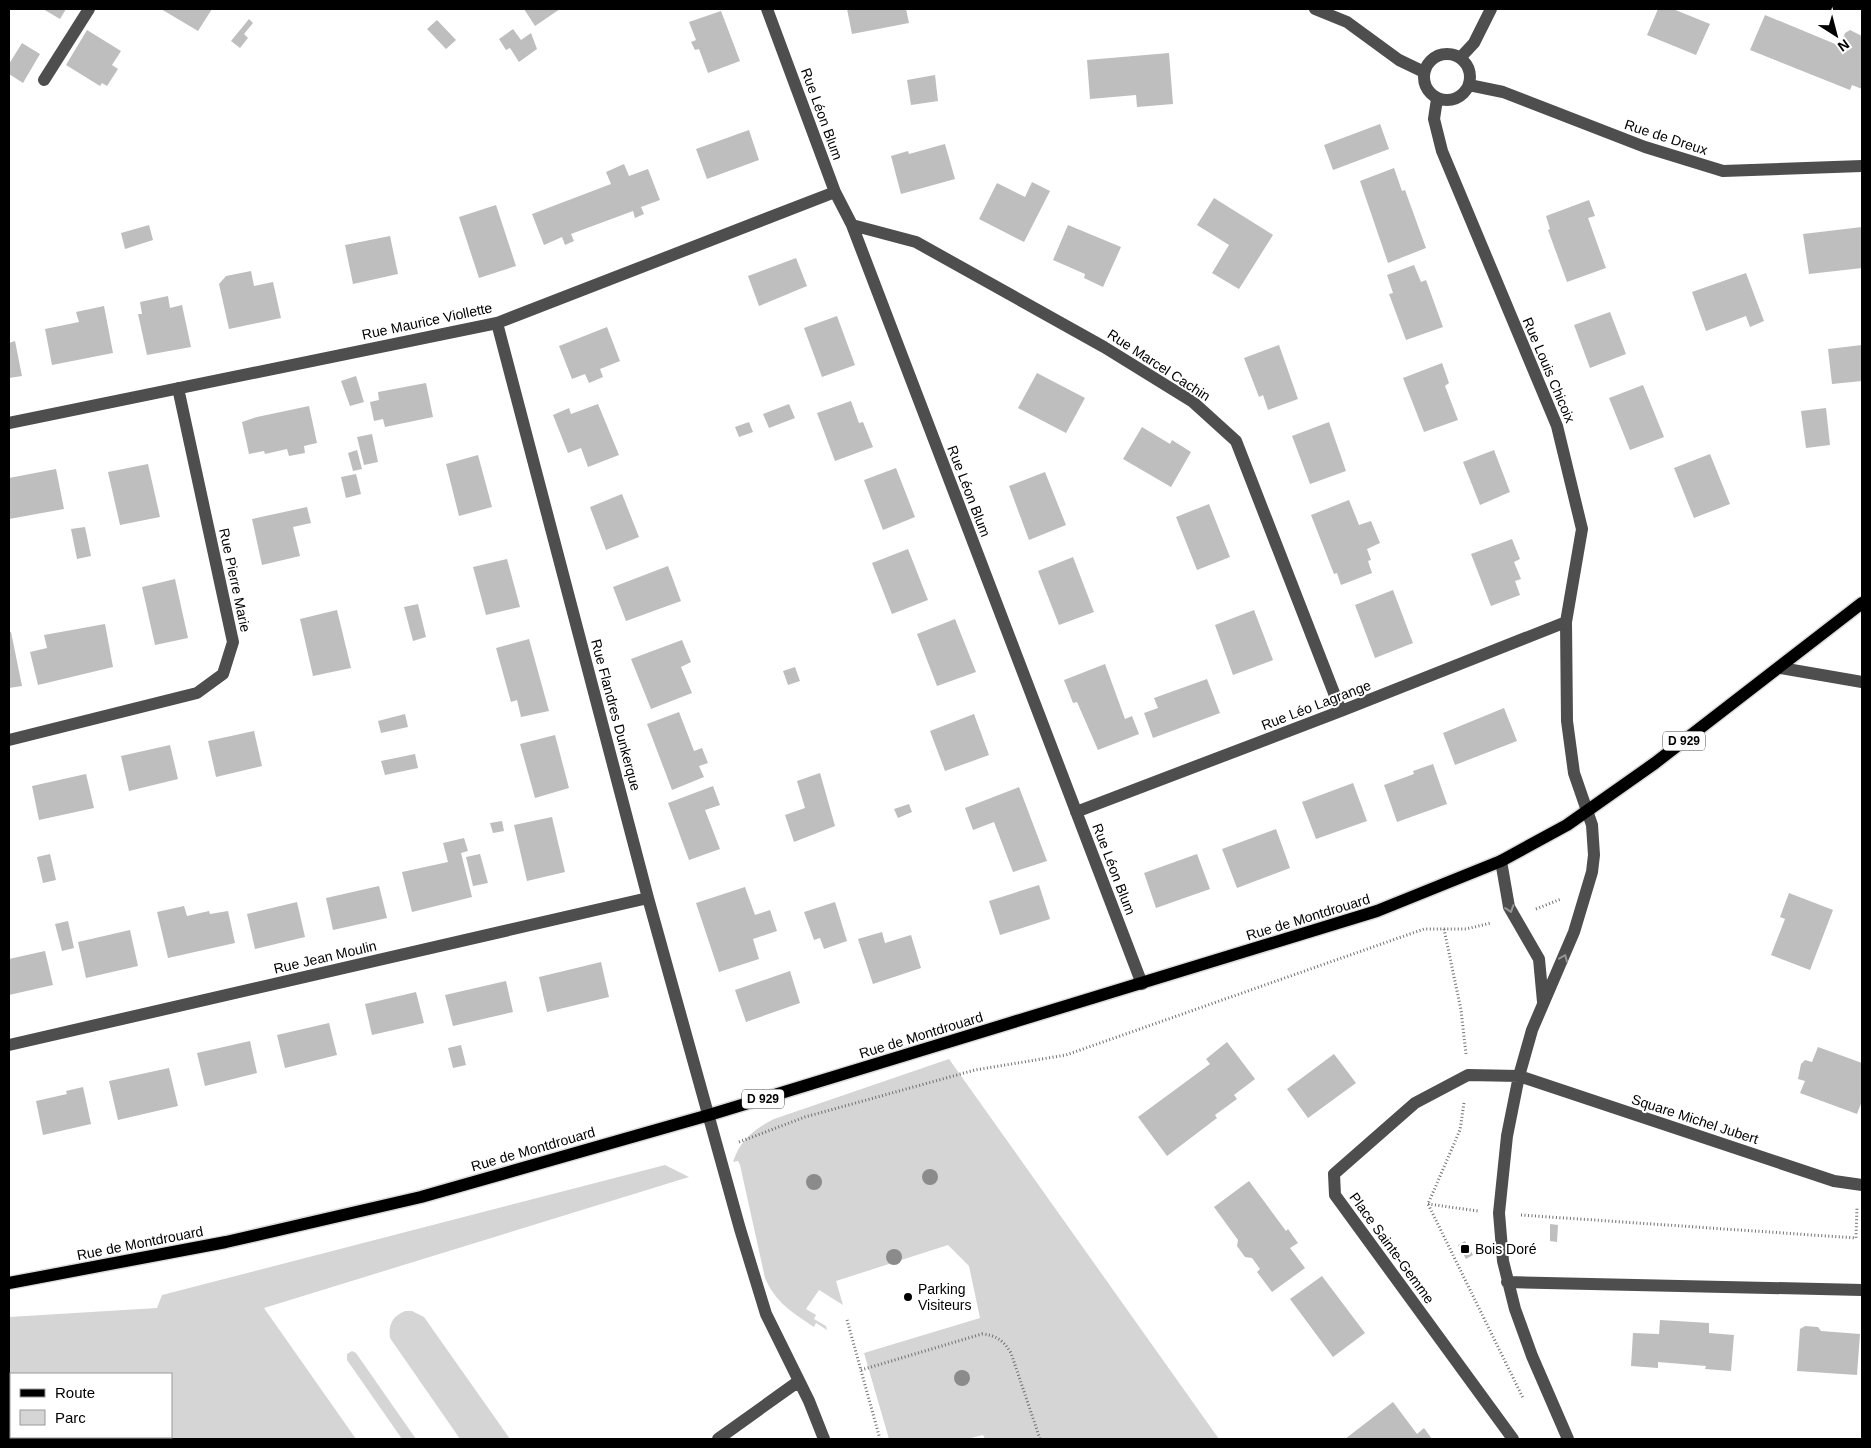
<svg xmlns="http://www.w3.org/2000/svg" width="1871" height="1448" font-family="Helvetica,sans-serif">
<rect width="100%" height="100%" fill="#fff"/>
<!-- green -->
<path fill="#d5d5d5" fill-rule="evenodd" d="M 949,1059 L 1219,1439 L 985,1439 L 983,1435 L 967,1439 L 889,1439 L 864,1353 L 980,1318 L 969,1266 L 948,1245 L 836,1281 L 843,1305 L 819,1290 L 806,1309 L 816,1315 L 814,1319 L 826,1326 L 827,1330 L 816,1323 L 814,1327 C 793,1313 775,1302 765,1278 L 740,1165 L 738,1161 L 733,1162 C 740,1140 754,1129 774,1119 Z
M 665,1165 L 689,1177 L 264,1308 L 356,1439 L 9,1439 L 9,1317 L 157,1308 L 162,1295 ZM 171,1374 L 171,1437 L 11,1437 L 11,1374 Z
M 405,1311 L 412,1311 L 424,1317 L 510,1439 L 460,1439 L 390,1338 C 388,1324 393,1316 405,1311 Z
M 352,1351 L 356,1353 L 416,1439 L 402,1439 L 347,1360 L 347,1354 Z"/>
<!-- building -->
<path fill="#bebebe" d="M 43,9 L 66,9 L 60,19 Z
M 161,9 L 212,9 L 198,31 Z
M 524,9 L 560,9 L 535,26 Z
M 847,9 L 906,9 L 909,23 L 852,34 Z
M 1658,9 L 1673,9 L 1710,24 L 1696,55 L 1647,35 Z
M 721,11 L 740,61 L 708,73 L 699,49 L 695,50 L 691,42 L 696,40 L 689,22 Z
M 1765,15 L 1840,46 L 1845,33 L 1850,30 L 1862,36 L 1862,89 L 1852,85 L 1850,90 L 1750,50 Z
M 249,19 L 253,23 L 244,34 L 248,38 L 240,48 L 231,41 Z
M 437,20 L 456,40 L 446,49 L 427,29 Z
M 513,29 L 521,40 L 531,33 L 537,49 L 519,62 L 510,48 L 506,50 L 499,39 Z
M 87,30 L 121,51 L 112,65 L 118,69 L 107,86 L 102,83 L 100,86 L 66,65 Z
M 22,43 L 40,54 L 23,83 L 9,74 L 9,64 Z
M 1169,53 L 1173,104 L 1137,107 L 1136,95 L 1090,99 L 1087,60 Z
M 935,75 L 938,101 L 911,105 L 907,80 Z
M 1380,124 L 1389,149 L 1333,170 L 1324,145 Z
M 749,130 L 759,160 L 707,179 L 696,149 Z
M 945,144 L 955,179 L 901,194 L 891,156 L 908,151 L 909,154 Z
M 624,164 L 629,176 L 648,169 L 660,200 L 641,207 L 644,214 L 635,218 L 633,211 L 571,234 L 574,241 L 565,245 L 562,237 L 544,245 L 532,214 L 611,184 L 606,172 Z
M 1394,168 L 1402,191 L 1405,190 L 1426,248 L 1388,263 L 1360,181 Z
M 1032,182 L 1050,191 L 1024,242 L 979,219 L 997,183 L 1025,197 Z
M 1214,198 L 1273,235 L 1239,289 L 1212,273 L 1229,245 L 1197,225 Z
M 1589,200 L 1595,216 L 1588,218 L 1606,268 L 1567,282 L 1548,230 L 1550,229 L 1546,216 Z
M 496,205 L 516,266 L 479,278 L 459,217 Z
M 149,225 L 153,240 L 125,249 L 121,233 Z
M 1068,225 L 1121,247 L 1103,287 L 1084,278 L 1085,274 L 1053,260 Z
M 1862,227 L 1862,268 L 1809,274 L 1803,234 Z
M 390,236 L 398,274 L 353,284 L 345,245 Z
M 796,258 L 807,286 L 759,306 L 748,276 Z
M 1414,265 L 1421,282 L 1426,280 L 1443,327 L 1406,340 L 1389,294 L 1393,293 L 1387,275 Z
M 251,271 L 254,286 L 273,282 L 281,318 L 229,329 L 219,284 L 226,276 Z
M 1746,273 L 1764,321 L 1750,327 L 1746,316 L 1706,331 L 1692,292 Z
M 168,296 L 170,308 L 182,305 L 191,347 L 147,355 L 138,314 L 142,314 L 140,302 Z
M 104,306 L 113,353 L 52,365 L 45,329 L 79,322 L 76,312 Z
M 1610,312 L 1626,354 L 1590,368 L 1574,325 Z
M 837,316 L 855,365 L 822,377 L 804,328 Z
M 607,327 L 620,361 L 600,369 L 603,377 L 589,383 L 585,374 L 572,379 L 559,346 Z
M 15,341 L 22,376 L 9,378 L 9,343 Z
M 1279,345 L 1298,399 L 1268,410 L 1263,395 L 1259,397 L 1244,358 Z
M 1862,345 L 1862,381 L 1832,384 L 1828,349 Z
M 1442,363 L 1449,383 L 1445,386 L 1458,420 L 1424,432 L 1403,378 Z
M 1037,373 L 1085,398 L 1066,433 L 1018,408 Z
M 356,376 L 364,402 L 350,406 L 341,381 Z
M 426,383 L 433,417 L 385,427 L 383,419 L 374,421 L 370,402 L 379,400 L 378,392 Z
M 1643,385 L 1664,437 L 1630,450 L 1609,398 Z
M 851,401 L 859,423 L 863,422 L 873,447 L 835,461 L 817,413 Z
M 598,404 L 619,455 L 588,467 L 581,448 L 568,453 L 553,415 L 569,408 L 571,414 Z
M 789,404 L 795,418 L 769,428 L 763,414 Z
M 309,406 L 317,443 L 304,446 L 305,453 L 289,456 L 287,449 L 265,454 L 264,451 L 249,454 L 242,422 L 257,417 Z
M 1826,408 L 1830,445 L 1806,448 L 1801,411 Z
M 749,422 L 753,432 L 739,437 L 735,427 Z
M 1329,422 L 1346,471 L 1310,484 L 1292,436 Z
M 1142,427 L 1170,444 L 1172,440 L 1191,452 L 1171,487 L 1123,459 Z
M 372,434 L 378,462 L 364,465 L 357,437 Z
M 357,450 L 362,469 L 353,471 L 348,453 Z
M 1494,450 L 1510,492 L 1480,505 L 1463,462 Z
M 1710,454 L 1730,504 L 1694,518 L 1674,468 Z
M 478,455 L 492,507 L 459,516 L 446,464 Z
M 148,464 L 160,517 L 120,525 L 108,472 Z
M 896,468 L 915,517 L 883,530 L 864,480 Z
M 56,469 L 64,509 L 9,519 L 9,478 Z
M 1045,472 L 1066,525 L 1029,540 L 1009,486 Z
M 356,474 L 361,494 L 346,498 L 341,477 Z
M 622,494 L 639,537 L 606,550 L 590,507 Z
M 1349,500 L 1359,525 L 1371,521 L 1380,543 L 1367,549 L 1371,560 L 1368,561 L 1372,573 L 1341,585 L 1337,573 L 1334,574 L 1311,515 Z
M 1209,504 L 1230,557 L 1197,570 L 1176,517 Z
M 307,507 L 311,523 L 293,527 L 300,556 L 262,565 L 252,519 Z
M 85,527 L 91,556 L 77,559 L 71,529 Z
M 1512,539 L 1520,559 L 1514,562 L 1521,579 L 1515,581 L 1520,595 L 1491,606 L 1471,554 Z
M 908,549 L 928,600 L 892,614 L 872,563 Z
M 1073,557 L 1094,612 L 1059,625 L 1038,571 Z
M 507,559 L 520,607 L 486,615 L 473,567 Z
M 668,566 L 681,601 L 626,621 L 613,587 Z
M 175,579 L 188,638 L 155,645 L 142,587 Z
M 1393,590 L 1413,643 L 1375,658 L 1355,605 Z
M 418,604 L 426,637 L 413,641 L 404,607 Z
M 337,610 L 351,668 L 313,676 L 300,619 Z
M 1254,610 L 1273,660 L 1233,675 L 1215,625 Z
M 955,619 L 976,672 L 937,686 L 917,634 Z
M 105,624 L 113,667 L 38,685 L 30,652 L 47,648 L 44,635 Z
M 9,632 L 11,632 L 22,686 L 9,688 Z
M 529,639 L 549,711 L 521,717 L 517,700 L 511,702 L 496,648 Z
M 682,640 L 691,662 L 681,667 L 692,693 L 651,709 L 631,659 Z
M 1105,664 L 1125,719 L 1132,716 L 1139,734 L 1098,750 L 1077,702 L 1073,703 L 1064,680 Z
M 795,667 L 800,681 L 788,685 L 783,671 Z
M 1207,679 L 1220,713 L 1153,738 L 1144,713 L 1158,708 L 1154,698 Z
M 1504,708 L 1517,741 L 1455,765 L 1443,733 Z
M 679,712 L 694,751 L 702,748 L 708,763 L 699,766 L 704,777 L 672,790 L 647,724 Z
M 405,714 L 408,727 L 381,733 L 378,721 Z
M 974,714 L 989,755 L 945,771 L 930,731 Z
M 254,731 L 262,766 L 216,777 L 208,741 Z
M 555,735 L 569,788 L 535,798 L 520,744 Z
M 170,745 L 178,779 L 129,791 L 121,756 Z
M 415,754 L 418,768 L 385,775 L 381,761 Z
M 1433,764 L 1447,804 L 1397,822 L 1384,785 L 1414,774 L 1413,771 Z
M 820,773 L 835,826 L 794,842 L 785,815 L 805,808 L 797,781 Z
M 86,774 L 94,808 L 39,820 L 32,786 Z
M 1353,783 L 1367,821 L 1316,839 L 1302,802 Z
M 713,786 L 720,805 L 705,810 L 720,849 L 689,860 L 668,803 Z
M 1019,787 L 1047,861 L 1013,872 L 994,822 L 973,830 L 965,808 Z
M 909,804 L 912,812 L 898,818 L 894,809 Z
M 552,817 L 565,872 L 527,881 L 514,825 Z
M 502,821 L 504,831 L 493,833 L 490,823 Z
M 1276,829 L 1290,868 L 1237,888 L 1222,849 Z
M 464,838 L 468,851 L 461,853 L 472,897 L 412,912 L 402,872 L 448,862 L 443,843 Z
M 50,854 L 56,880 L 43,883 L 37,857 Z
M 480,854 L 488,883 L 473,886 L 466,857 Z
M 1197,854 L 1210,889 L 1156,908 L 1144,873 Z
M 1039,885 L 1050,919 L 1000,935 L 989,901 Z
M 379,886 L 387,918 L 333,930 L 326,898 Z
M 745,887 L 755,915 L 770,910 L 777,931 L 753,939 L 759,959 L 719,972 L 696,903 Z
M 1789,893 L 1833,910 L 1810,970 L 1771,955 L 1785,919 L 1780,917 Z
M 297,902 L 305,937 L 255,949 L 247,914 Z
M 835,902 L 847,941 L 824,949 L 820,938 L 814,940 L 804,912 Z
M 184,906 L 187,916 L 209,911 L 210,914 L 228,911 L 235,943 L 168,958 L 157,912 Z
M 68,921 L 74,948 L 62,951 L 55,924 Z
M 130,930 L 138,966 L 86,978 L 78,942 Z
M 882,932 L 885,943 L 911,935 L 921,968 L 873,984 L 858,939 Z
M 45,951 L 53,985 L 9,995 L 9,959 Z
M 601,962 L 609,997 L 547,1012 L 539,977 Z
M 790,971 L 800,1003 L 746,1022 L 735,990 Z
M 506,981 L 513,1012 L 453,1026 L 445,995 Z
M 416,992 L 424,1023 L 372,1035 L 365,1004 Z
M 329,1023 L 337,1055 L 285,1068 L 277,1035 Z
M 250,1041 L 257,1073 L 205,1086 L 197,1053 Z
M 1227,1042 L 1255,1079 L 1234,1095 L 1237,1099 L 1215,1115 L 1217,1118 L 1167,1156 L 1138,1117 L 1210,1064 L 1206,1059 Z
M 461,1045 L 466,1065 L 453,1068 L 448,1048 Z
M 1818,1047 L 1862,1063 L 1862,1101 L 1857,1114 L 1800,1093 L 1805,1081 L 1798,1079 L 1801,1064 L 1805,1060 L 1812,1062 Z
M 1334,1054 L 1356,1083 L 1308,1118 L 1287,1089 Z
M 169,1068 L 178,1106 L 118,1120 L 109,1081 Z
M 83,1087 L 91,1124 L 43,1135 L 36,1101 L 67,1094 L 66,1091 Z
M 1249,1181 L 1286,1231 L 1288,1229 L 1298,1243 L 1290,1248 L 1305,1268 L 1272,1292 L 1257,1272 L 1260,1269 L 1252,1258 L 1245,1257 L 1237,1246 L 1238,1240 L 1214,1207 Z
M 1550,1224 L 1558,1225 L 1557,1242 L 1550,1241 Z
M 1465,1241 L 1473,1255 L 1466,1259 L 1458,1245 Z
M 1322,1276 L 1365,1333 L 1333,1357 L 1290,1299 Z
M 1660,1320 L 1709,1323 L 1709,1333 L 1734,1335 L 1731,1371 L 1705,1369 L 1706,1366 L 1658,1362 L 1658,1368 L 1631,1366 L 1633,1333 L 1659,1334 Z
M 1805,1326 L 1818,1327 L 1821,1331 L 1860,1334 L 1857,1375 L 1797,1371 L 1800,1329 Z
M 1393,1402 L 1417,1434 L 1424,1428 L 1432,1439 L 1345,1439 Z"/>
<g fill="none" stroke-linecap="round" stroke-linejoin="round">
<!-- major casing -->
<g stroke="#dbdbdb" stroke-width="15">
<path id="major" d="M 9,1283 L 226,1242 L 421,1197 L 709,1115 L 1377,911 L 1501,861 L 1567,825 L 1655,763 L 1862,603"/>
</g>
<!-- path -->
<path stroke="#707070" stroke-width="3" stroke-dasharray="1 2.5" stroke-linecap="butt" d="M 1536,909 L 1561,899
M 1444,929 L 1461,1010 L 1466,1054
M 1464,1103 L 1460,1130 L 1428,1204 L 1523,1398
M 739,1142 L 805,1117 L 975,1070 L 1066,1055 L 1424,929 L 1466,929 L 1491,923
M 1428,1204 L 1478,1211
M 1521,1215 L 1856,1238 L 1857,1208
M 847,1320 L 880,1439
M 861,1370 L 982,1334 C 996,1335 1004,1341 1011,1353 L 1040,1439"/>
<!-- minor -->
<path stroke="#4e4e4e" stroke-width="12" d="M 767,9 L 835,192 L 852,225 L 1142,984
M 1315,9 L 1347,22 L 1399,60 L 1424,72
M1424 77a23 23 0 1 1 46 0a23 23 0 1 1-46 0Z
M 1460,58 L 1474,43 L 1491,9
M 44,80 L 89,9
M 1469,85 L 1503,92 L 1645,147 L 1723,171 L 1862,166
M 1437,99 L 1434,119 L 1442,151 L 1557,426 L 1582,529 L 1566,622 L 1567,721 L 1574,773 L 1592,825 L 1594,855 L 1592,872 L 1574,932 L 1532,1030 L 1519,1076 L 1507,1136 L 1499,1213 L 1503,1261 L 1515,1309 L 1532,1356 L 1568,1439
M 852,225 L 916,242 L 1104,347 L 1193,402 L 1236,441 L 1341,711
M 497,323 L 648,898 L 740,1229 L 766,1314 L 809,1401 L 824,1439
M 9,423 L 497,323 L 835,192
M 1781,668 L 1862,682
M 9,740 L 197,693 L 223,674 L 233,642 L 178,388
M 1076,812 L 1341,711 L 1566,622
M 1501,861 L 1509,907 L 1539,959 L 1543,1002
M 9,1045 L 648,898
M 1507,1282 L 1862,1290
M 718,1439 L 799,1381
M 1513,1439 L 1335,1195 L 1334,1174 L 1415,1103 L 1468,1075 L 1519,1076 L 1834,1181 L 1862,1185"/>
<!-- major -->
<use href="#major" stroke="#000" stroke-width="12"/>
</g>
<!-- trees -->
<g fill="#8b8b8b">
<circle cx="930" cy="1177" r="8"/>
<circle cx="814" cy="1182" r="8"/>
<circle cx="894" cy="1257" r="8"/>
<circle cx="962" cy="1378" r="8"/>
</g>
<!-- one-way arrows -->
<defs><path id="oneway-chevron" d="M-2-3.5L2.5 0L-2 3.5" fill="none" stroke-width="1.6" stroke-linecap="round" stroke-linejoin="round" transform="scale(1.25)"/></defs>
<g stroke="#959595">
<use href="#oneway-chevron" transform="translate(1510 909) rotate(71)"/>
<use href="#oneway-chevron" transform="translate(1564 958) rotate(-67)"/>
</g>
<!-- markers -->
<g fill="#000" stroke="#fff" stroke-width="2">
<rect x="1460" y="1244" width="10" height="10" rx="2.5"/>
<circle cx="908" cy="1297" r="5"/>
</g>
<g text-anchor="middle" dominant-baseline="central" stroke-width="4" stroke-linejoin="round" paint-order="stroke">
<!-- shield labels -->
<g fill="#fff" stroke="#4c4c4c" stroke-width="1">
<rect x="1663" y="731.5" width="42" height="19" rx="4"/>
<rect x="742" y="1089.5" width="42" height="19" rx="4"/>
</g>
<g font-size="12" font-weight="bold" fill="#000">
<text x="1684" y="741">D 929</text>
<text x="763" y="1099">D 929</text>
</g>
<!-- street labels -->
<g font-size="14" fill="#000" stroke="#fff">
<text transform="translate(822 114) rotate(70)">Rue Léon Blum</text>
<text transform="translate(1666 137) rotate(18)">Rue de Dreux</text>
<text transform="translate(427 321) rotate(-12)">Rue Maurice Viollette</text>
<text transform="translate(1159 365) rotate(33)">Rue Marcel Cachin</text>
<text transform="translate(1549 370) rotate(67)">Rue Louis Chicoix</text>
<text transform="translate(969 491) rotate(69)">Rue Léon Blum</text>
<text transform="translate(235 580) rotate(78)">Rue Pierre Marie</text>
<text transform="translate(1316 705) rotate(-21)">Rue Léo Lagrange</text>
<text transform="translate(616 715) rotate(75)">Rue Flandres Dunkerque</text>
<text transform="translate(1114 869) rotate(69)">Rue Léon Blum</text>
<text transform="translate(1308 917) rotate(-17)">Rue de Montdrouard</text>
<text transform="translate(325 957) rotate(-13)">Rue Jean Moulin</text>
<text transform="translate(921 1035) rotate(-17)">Rue de Montdrouard</text>
<text transform="translate(1695 1119) rotate(18)">Square Michel Jubert</text>
<text transform="translate(533 1149) rotate(-16)">Rue de Montdrouard</text>
<text transform="translate(140 1243) rotate(-11)">Rue de Montdrouard</text>
<text transform="translate(1392 1248) rotate(54)">Place Sainte-Gemme</text>
</g>
<!-- poi labels -->
<g font-size="14" fill="#000" stroke="#fff" text-anchor="start">
<text x="1475" y="1249">Bois Doré</text>
<text x="918" y="1289">Parking<tspan x="918" dy="16">Visiteurs</tspan></text>
</g>
</g>
<!-- border -->
<rect width="1871" height="1448" fill="none" stroke="#000000" stroke-width="20"/>
<!-- legend -->
<rect x="10" y="1373" width="162" height="65" fill="#ffffff" stroke="#999999"/>
<rect x="20" y="1389" width="25" height="8" fill="#000000" stroke="#999999"/>
<text x="55" y="1398" font-size="15" fill="#000000">Route</text>
<rect x="20" y="1410" width="25" height="15" fill="#d5d5d5" stroke="#999999"/>
<text x="55" y="1423" font-size="15" fill="#000000">Parc</text>
<!-- north arrow -->
<g transform="translate(1836 35) rotate(144)" stroke="#ffffff" stroke-width="4" paint-order="stroke">
<path d="M0-4L9 19L0 12L-9 19Z" fill="#000000"/>
<text y="-8" font-size="14" font-weight="bold" text-anchor="middle" fill="#000000">N</text>
</g>
</svg>
